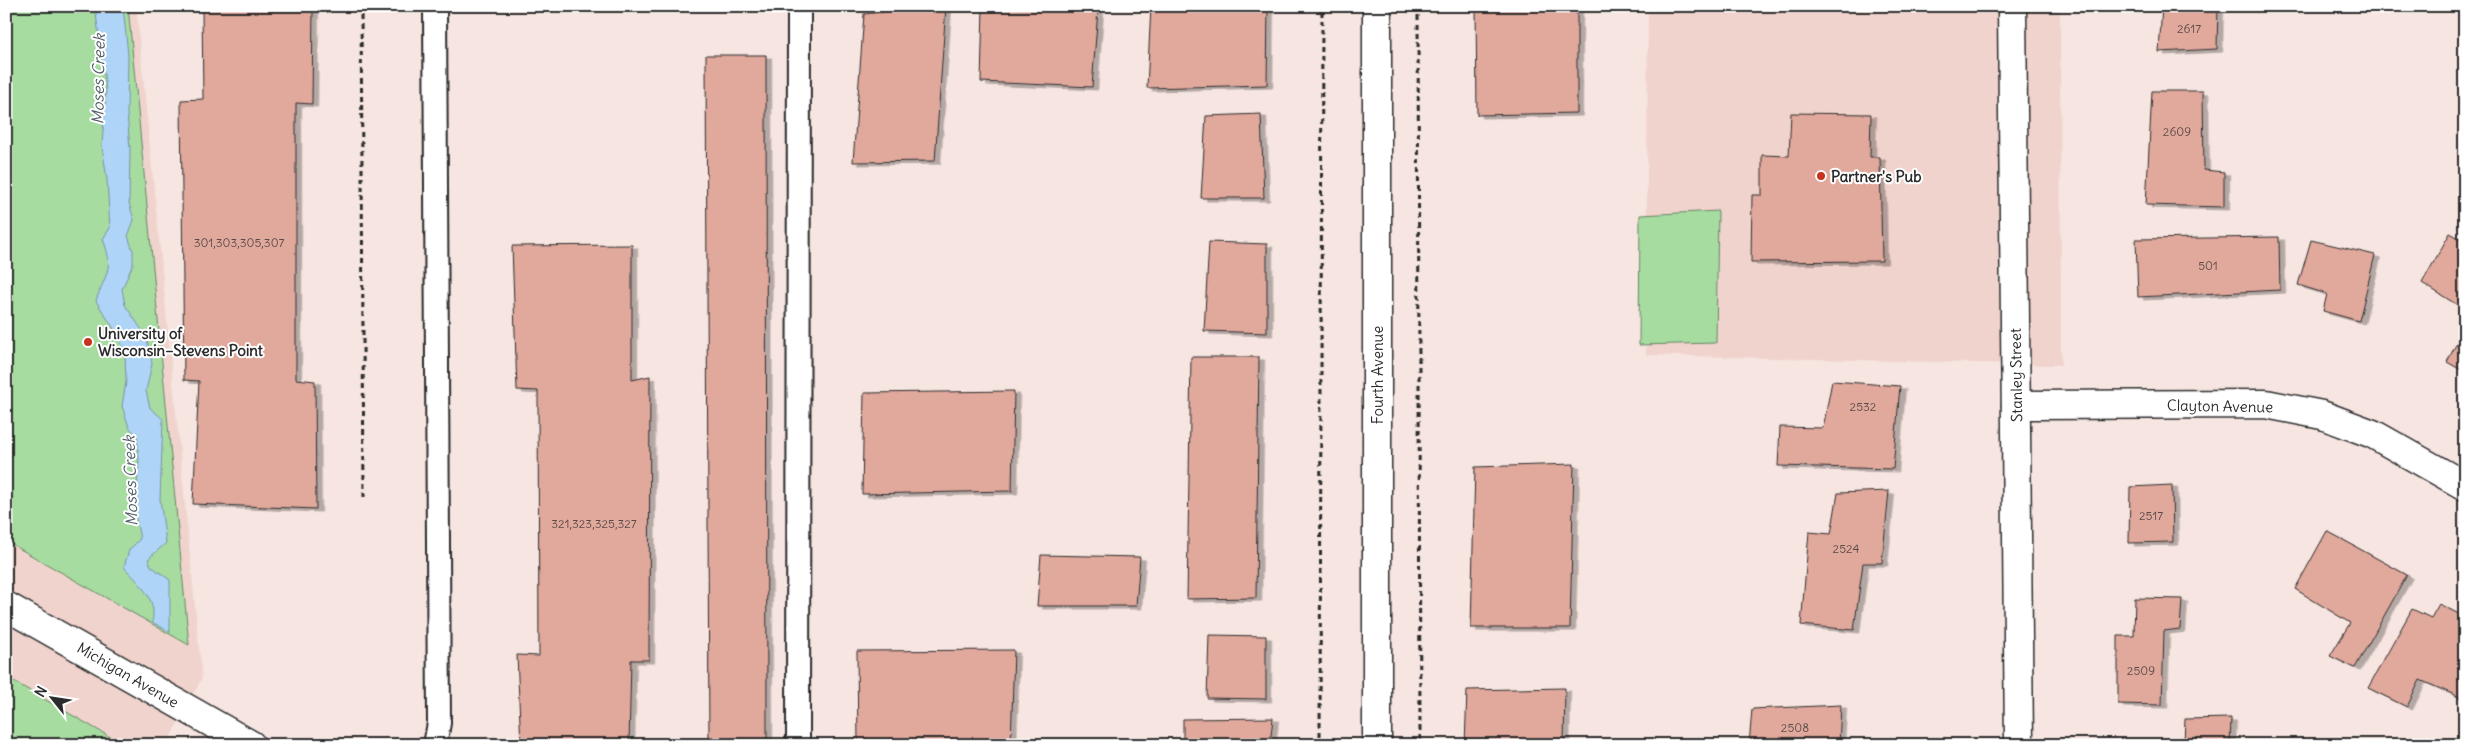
<svg xmlns="http://www.w3.org/2000/svg" width="2471" height="751" font-family="Delius,sans-serif">
<defs>
<filter id="shadow"><feDropShadow dx="5.5" dy="3" stdDeviation="0" flood-color="#0004"/></filter>
</defs>
<rect width="100%" height="100%" fill="#f6e5e1"/>
<filter id="ink" filterUnits="userSpaceOnUse"><feTurbulence type="fractalNoise" baseFrequency=".02" numOctaves="2"/><feDisplacementMap in="SourceGraphic" scale="10" xChannelSelector="R" yChannelSelector="G"/><feConvolveMatrix kernelMatrix="1 2 1 2 8 2 1 2 1" color-interpolation-filters="sRGB"/></filter>
<g filter="url(#ink)">
<!-- built -->
<path fill="#f0d3cc" d="M 6,6 L 136,6 L 202,678 L 167,743 L 170,745 L 6,745 Z
M 1648,6 L 2060,6 L 2061,365 L 1646,355 Z"/>
<!-- green -->
<path fill="#a6dca0" stroke="#688466" d="M 6,6 L 128,6 L 189,645 L 6,541 Z
M 1718,211 L 1716,343 L 1639,345 L 1640,215 Z
M 6,677 L 124,745 L 6,745 Z"/>
<!-- water -->
<path fill="#aed5f8" stroke="#7a91a6" d="M 95,6 L 123,6 L 128,55 L 127,113 L 130,149 L 129,203 L 134,220 L 128,236 L 133,251 L 133,264 L 122,289 L 125,305 L 146,336 L 152,363 L 146,391 L 150,408 L 163,419 L 160,499 L 166,543 L 148,559 L 151,566 L 170,580 L 170,632 L 152,622 C 158,599 138,582 124,567 L 129,550 L 140,539 L 135,514 L 139,460 L 137,436 L 129,427 L 122,406 L 126,382 L 125,353 L 118,335 L 96,301 C 105,273 115,270 103,239 L 110,228 L 107,179 L 102,146 L 106,90 Z"/>
<!-- building -->
<path fill="#e1a89c" stroke="#2b2b2b" filter="url(#shadow)" d="M 202,6 L 313,6 L 312,104 L 296,103 L 296,379 L 315,381 L 316,509 L 193,504 L 199,381 L 184,380 L 181,100 L 203,99 Z
M 933,6 L 946,6 L 935,161 L 853,162 L 864,14 Z
M 1151,6 L 1268,6 L 1267,85 L 1147,88 Z
M 1476,6 L 1577,6 L 1577,113 L 1477,115 Z
M 2162,6 L 2218,6 L 2217,49 L 2159,52 Z
M 983,7 L 1098,10 L 1092,87 L 981,82 Z
M 706,55 L 766,55 L 767,745 L 709,745 Z
M 2152,91 L 2203,91 L 2204,170 L 2224,172 L 2224,207 L 2146,205 Z
M 1791,113 L 1871,114 L 1870,157 L 1880,157 L 1882,261 L 1751,262 L 1752,195 L 1762,195 L 1762,155 L 1789,156 Z
M 1261,114 L 1264,198 L 1201,198 L 1206,116 Z
M 2450,233 L 2465,241 L 2465,295 L 2459,306 L 2422,283 Z
M 2279,237 L 2280,290 L 2138,297 L 2136,239 Z
M 2311,240 L 2375,255 L 2359,321 L 2323,311 L 2327,294 L 2298,285 Z
M 1209,242 L 1267,244 L 1267,333 L 1204,331 Z
M 632,245 L 632,380 L 650,376 L 649,660 L 631,660 L 629,745 L 521,745 L 517,655 L 539,656 L 538,391 L 517,390 L 512,246 Z
M 2465,327 L 2465,372 L 2447,362 Z
M 1191,357 L 1259,357 L 1256,598 L 1187,599 Z
M 1832,381 L 1900,386 L 1893,469 L 1778,466 L 1780,427 L 1823,428 Z
M 1014,391 L 1012,491 L 862,494 L 864,393 Z
M 1574,464 L 1570,628 L 1471,628 L 1475,467 Z
M 2172,485 L 2173,542 L 2129,543 L 2130,487 Z
M 1889,491 L 1882,563 L 1863,563 L 1854,630 L 1801,625 L 1809,532 L 1831,534 L 1838,493 Z
M 2327,531 L 2407,575 L 2355,668 L 2330,656 L 2350,623 L 2295,589 Z
M 1041,555 L 1140,557 L 1136,606 L 1037,606 Z
M 2135,598 L 2182,599 L 2180,629 L 2164,631 L 2162,705 L 2118,704 L 2118,636 L 2134,636 Z
M 2439,604 L 2465,617 L 2464,699 L 2420,680 L 2407,707 L 2368,688 L 2412,609 L 2431,618 Z
M 1209,635 L 1266,636 L 1266,699 L 1207,698 Z
M 1014,650 L 1011,745 L 858,745 L 857,651 Z
M 1565,688 L 1564,745 L 1465,745 L 1467,690 Z
M 1841,705 L 1839,745 L 1749,745 L 1752,709 Z
M 1273,718 L 1270,745 L 1183,745 L 1183,719 Z
M 2231,718 L 2230,745 L 2172,745 L 2184,743 L 2185,719 Z"/>
<g fill="none" stroke-linecap="round" stroke-linejoin="round">
<!-- service casing -->
<g stroke="#2b2b2b" stroke-width="26">
<path id="service" d="M 435,745 L 439,723 L 435,6
M 798,745 L 799,6"/>
</g>
<!-- minor casing -->
<g stroke="#2b2b2b" stroke-width="31">
<path id="minor" d="M 1377,6 L 1377,745
M 2016,405 L 2266,404 L 2322,415 L 2373,434 L 2465,486
M 6,606 L 251,745"/>
</g>
<!-- tertiary casing -->
<g stroke="#2b2b2b" stroke-width="31">
<path id="tertiary" d="M 2012,6 L 2019,745"/>
</g>
<!-- path -->
<path stroke="#2b2b2b" stroke-width="3" stroke-dasharray="5 4" stroke-linecap="butt" d="M 361,6 L 364,498
M 1418,6 L 1420,745
M 1320,745 L 1322,6"/>
<!-- service -->
<use href="#service" stroke="#fff" stroke-width="22"/>
<!-- minor -->
<use href="#minor" stroke="#fff" stroke-width="28"/>
<!-- tertiary -->
<use href="#tertiary" stroke="#fff" stroke-width="28"/>
</g>
</g>
<!-- markers -->
<g fill="#c8321e" stroke="#fff" stroke-width="2">
<circle cx="1821" cy="176" r="5"/>
<circle cx="88" cy="342" r="5"/>
</g>
<g text-anchor="middle" dominant-baseline="central" stroke-width="4" stroke-linejoin="round" paint-order="stroke">
<!-- number labels -->
<g font-size="12" fill="#584a47">
<text x="2189" y="28">2617</text>
<text x="2177" y="131">2609</text>
<text x="239" y="242">301,303,305,307</text>
<text x="2208" y="265">501</text>
<text x="1863" y="406">2532</text>
<text x="2151" y="515">2517</text>
<text x="594" y="523">321,323,325,327</text>
<text x="1846" y="548">2524</text>
<text x="2141" y="670">2509</text>
<text x="1795" y="727">2508</text>
</g>
<!-- poi labels -->
<g font-size="15" font-weight="bold" fill="#2b2b2b" stroke="#fff" text-anchor="start">
<text x="1831" y="176">Partner's Pub</text>
<text x="98" y="333">University of<tspan x="98" dy="17">Wisconsin–Stevens Point</tspan></text>
</g>
<!-- street labels -->
<g font-size="15" fill="#2b2b2b" stroke="#fff">
<text transform="translate(1377 375) rotate(-90)">Fourth Avenue</text>
<text transform="translate(2016 375) rotate(-91)">Stanley Street</text>
<text transform="translate(2220 406) rotate(1)">Clayton Avenue</text>
<text transform="translate(128 675) rotate(30)">Michigan Avenue</text>
</g>
<!-- water labels -->
<g font-size="16" font-style="italic" fill="#525e68" stroke="#fff">
<text transform="translate(98 79) rotate(-89)">Moses Creek</text>
<text transform="translate(130 481) rotate(-92)">Moses Creek</text>
</g>
</g>
<!-- margin -->
<rect width="2471" height="751" fill="none" stroke="#fff" stroke-width="25"/>
<rect x="12" y="12" width="2446" height="726" fill="none" stroke="#2b2b2b" stroke-width="2" filter="url(#ink)"/>
<!-- north arrow -->
<g transform="translate(52 698) rotate(300)" stroke="#ffffff" stroke-width="4" paint-order="stroke">
<path d="M0-4L9 19L0 12L-9 19Z" fill="#2b2b2b"/>
<text y="-8" font-size="14" font-weight="bold" text-anchor="middle" fill="#2b2b2b">N</text>
</g>
</svg>
